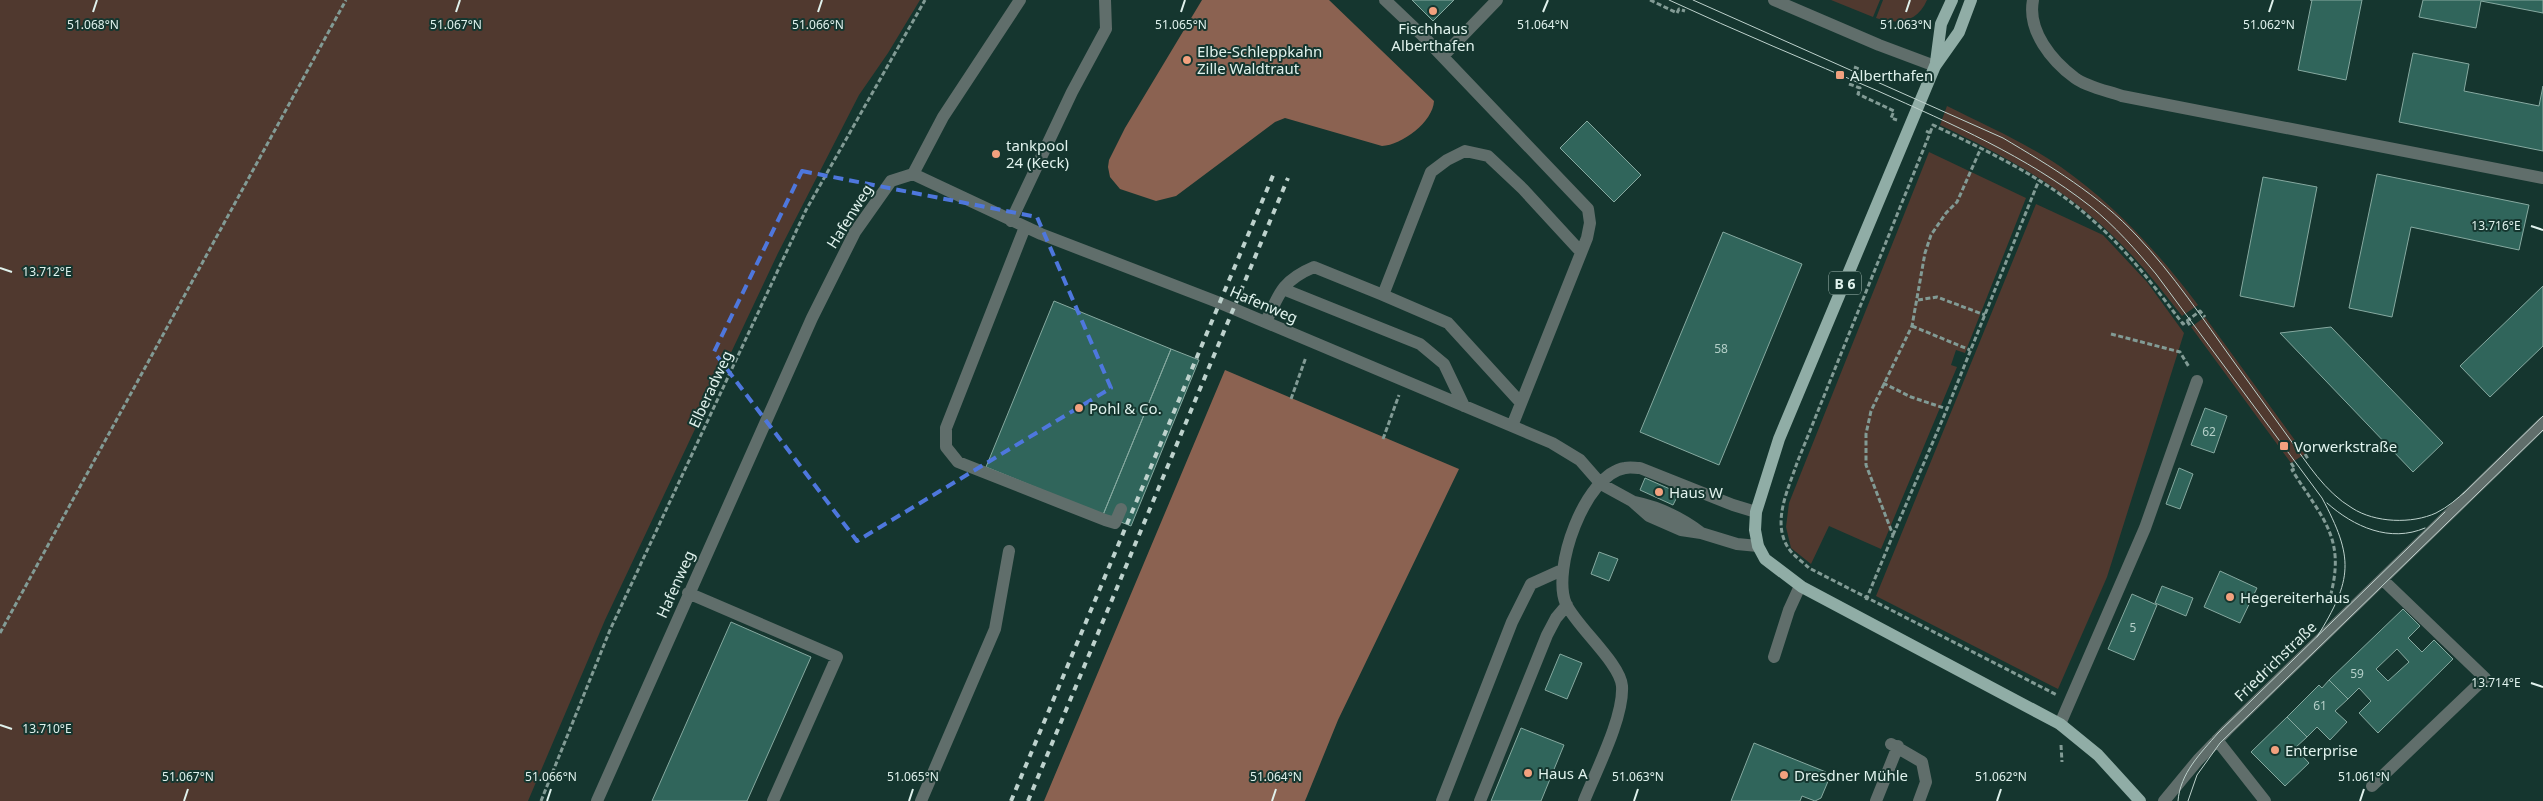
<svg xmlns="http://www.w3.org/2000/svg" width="2543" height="801" font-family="'Noto Sans',sans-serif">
<rect width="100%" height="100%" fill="#15362f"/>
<!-- green -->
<path fill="#50392f" d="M 0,0 L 920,0 L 888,53 L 859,95 L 778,253 L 605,620 L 528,801 L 0,801 Z
M 1831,0 L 1880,0 L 1873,17 Z
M 1883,0 L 1927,0 C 1917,23 1897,25 1876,18 Z
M 1947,106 C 1985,125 2026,143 2061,167 C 2115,205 2158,252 2198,305 L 2182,316 C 2161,289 2140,262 2115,238 C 2065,188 2003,155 1940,125 Z
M 1929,152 L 2026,198 L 1965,353 L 1956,350 L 1951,365 L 1957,367 L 1881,549 L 1829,526 L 1811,564 L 1791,548 L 1786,527 L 1789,503 Z
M 2036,204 L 2103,235 L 2147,282 L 2184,333 L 2107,577 L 2058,689 L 1876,596 Z
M 2205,317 L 2305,454 L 2291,463 L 2191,327 Z"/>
<!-- water -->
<path fill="#8b6251" d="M 1202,0 L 1329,0 L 1434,101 C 1433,122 1402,145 1382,146 L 1285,118 L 1275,122 L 1176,196 L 1156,201 L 1120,189 L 1110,177 L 1108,167 L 1109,160 L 1125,128 Z
M 1225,370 L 1459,469 L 1338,720 L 1305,801 L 1044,801 Z"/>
<!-- building -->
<path fill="#30655b" stroke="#86a9a0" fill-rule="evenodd" d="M 1412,0 L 1454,0 L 1433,21 Z
M 2310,0 L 2362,0 L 2346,80 L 2298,70 L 2312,0 Z
M 2423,0 L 2543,0 L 2543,13 L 2481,1 L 2476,28 L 2419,17 Z
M 2413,53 L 2469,64 L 2464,91 L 2539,106 L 2543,86 L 2543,151 L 2399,122 Z
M 1587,121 L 1641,175 L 1614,202 L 1560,148 Z
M 2377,174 L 2529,205 L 2519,250 L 2411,227 L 2392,317 L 2349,308 Z
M 2263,177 L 2317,187 L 2294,307 L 2240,296 Z
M 1723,232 L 1802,264 L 1719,465 L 1640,432 Z
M 2543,286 L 2543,346 L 2490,397 L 2460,366 Z
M 1054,301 L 1171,349 L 1103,515 L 986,467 Z
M 2331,327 L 2443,443 L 2413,472 L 2280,333 Z
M 1171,349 L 1199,360 L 1131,526 L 1103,515 Z
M 2205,408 L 2227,416 L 2214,453 L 2191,445 Z
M 2179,468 L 2193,474 L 2180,509 L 2166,504 Z
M 1645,478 L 1679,493 L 1673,505 L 1640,490 Z
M 1599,552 L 1618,559 L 1609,581 L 1591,574 Z
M 2220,571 L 2257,588 L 2240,623 L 2204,607 Z
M 2162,586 L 2193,598 L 2186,616 L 2155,603 Z
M 2132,594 L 2157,605 L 2134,660 L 2108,649 Z
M 2403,609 L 2420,626 L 2408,638 L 2422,652 L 2434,640 L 2453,659 L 2378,733 L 2359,713 L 2371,701 L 2359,688 L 2348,699 L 2329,680 ZM 2397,649 L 2409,662 L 2388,681 L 2376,669 Z
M 731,622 L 811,657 L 747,801 L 652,801 Z
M 1560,654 L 1582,663 L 1567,699 L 1545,690 Z
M 2329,680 L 2348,699 L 2335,711 L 2347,722 L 2330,740 L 2317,727 L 2307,737 L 2287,717 L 2319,685 L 2322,688 Z
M 2287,717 L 2307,737 L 2295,748 L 2309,763 L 2285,786 L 2251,752 Z
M 1521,728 L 1564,745 L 1541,801 L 1491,801 Z
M 1754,743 L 1826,772 L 1829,779 L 1821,798 L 1815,801 L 1802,796 L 1800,801 L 1731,801 Z"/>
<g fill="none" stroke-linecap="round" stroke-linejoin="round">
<!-- path -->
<path stroke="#829b95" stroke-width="3" stroke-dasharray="5 2.5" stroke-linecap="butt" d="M 1650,0 L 1677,13 L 1679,9 L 1685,11
M 1854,67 L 1867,72
M 1849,84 L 1860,88 L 1858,94 L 1894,111 L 1891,118 L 1897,120
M 1926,131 L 1930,133 L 1797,463 C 1788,490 1771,523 1789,549 C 1794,556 1803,562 1809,568 L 2057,695
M 1930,133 L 1933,125 C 1991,153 2052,181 2099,226 C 2131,255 2157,290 2183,324 L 2200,311 L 2205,317
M 1918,300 L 1937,297 L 1985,315
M 2187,321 L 2191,327
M 1912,326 L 1970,350
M 2111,334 L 2180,352 L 2189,367
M 1883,383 L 1911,397 L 1947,409
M 1291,399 L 1306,357
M 1383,439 L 1399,395
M 2305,454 L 2308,459
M 2291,463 L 2295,469 L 2292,470 C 2324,521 2347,539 2329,601
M 1893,535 L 1947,409 L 2039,180
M 1866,600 L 1893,535 L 1866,465 L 1866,434 L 1871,411 L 1912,326 L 1925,253 L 1931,235 L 1946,213 L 1957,202 L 1981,148
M 0,633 L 346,0
M 2061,745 L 2062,762
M 541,801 L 610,630 L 806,210 L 925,0"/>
<!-- minor -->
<path stroke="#606e6b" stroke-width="12" d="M 1385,0 L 1423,36 L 1588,209 L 1590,223 L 1587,238 L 1512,426
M 1774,0 L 1879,45 L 1935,66
M 2033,0 C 2027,31 2052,61 2075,78 C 2087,87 2108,91 2122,96 L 2543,178
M 1443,56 L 1497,0
M 913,174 L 943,117 L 1020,0
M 1011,221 L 1072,92 L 1106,29 L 1105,0
M 1025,227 L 946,428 L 946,447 L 958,462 L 1105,520 L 1115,523 L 1121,509
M 1283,289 L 1420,344 L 1444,364 L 1464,406
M 1266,322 C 1279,293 1283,280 1314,267 L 1383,295
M 1521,403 L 1448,323 L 1383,295 L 1431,172 L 1447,160 L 1465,151 L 1488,156 L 1523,189 L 1581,252
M 1634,502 C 1659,507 1680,517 1700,532
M 688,593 L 837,657 L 773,801
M 1774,657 L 1789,610 L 1800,586
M 2060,724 L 2145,528 L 2197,381
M 2217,740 L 2265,801
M 1891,744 L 1922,762 L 1926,782 L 1919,801
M 2372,786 L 2485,678 L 2383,580
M 597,801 L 812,318 L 855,232 L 891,181 L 913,174 L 1041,234 L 1220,303 L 1552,443 L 1580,460 L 1601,484 L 1632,501 L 1649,516 L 1681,530 L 1701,533 L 1737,544 L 1758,546
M 921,801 L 995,629 L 1009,551
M 1442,801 L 1512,622 L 1531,584 L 1562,570
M 1480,801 L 1547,635 L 1556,618 L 1567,605
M 1584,801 C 1596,771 1624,717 1622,686 C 1620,663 1577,627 1566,604 C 1551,570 1585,474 1625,468 C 1630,467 1635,468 1640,468 L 1733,505 L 1756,512
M 1876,801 L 1898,746
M 2164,801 L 2198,760 L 2227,730 L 2543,423"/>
<!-- major -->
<path stroke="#90ada6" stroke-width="12" d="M 1971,0 L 1959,32 L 1935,66 L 1779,439 L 1756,512 L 1755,530 L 1758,546 L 1765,559 L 1802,587 L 2060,724 L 2098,755 L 2140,801
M 1936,62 L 1941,24 L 1952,0"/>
<!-- tram -->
<path stroke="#bed2cd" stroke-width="1" d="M 1669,0 C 1738,32 1808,61 1878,91 C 1952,124 2026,156 2090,206 C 2115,226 2136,250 2156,274 L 2322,498 C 2354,558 2353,579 2317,637
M 1693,0 L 2003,138 C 2050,166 2099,195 2137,236 C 2173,274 2203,319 2234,362 C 2252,387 2271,413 2289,438 C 2307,463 2325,492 2352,508 C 2375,523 2412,524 2436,513 C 2448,507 2457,499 2466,491
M 2463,494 L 2543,416
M 2327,503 C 2354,527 2390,543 2425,528
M 2178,801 C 2180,773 2201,753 2218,733 L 2445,512
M 2188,801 L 2197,775 L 2220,743 L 2543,430"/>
<!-- rail -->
<path stroke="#bed2cd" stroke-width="4" stroke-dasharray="6 6" stroke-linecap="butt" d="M 1011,801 L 1274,173
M 1028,801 L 1288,178"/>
</g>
<!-- marked area -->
<path fill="none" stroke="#4e77dd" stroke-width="4" stroke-dasharray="10 6" stroke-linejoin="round" d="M 802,171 L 1037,217 L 1111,388 L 857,541 L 714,352 Z"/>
<!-- ticks -->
<path fill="none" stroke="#e0f2ed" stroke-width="2" d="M 93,12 L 97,0M 456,12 L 460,0M 818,12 L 822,0M 1181,12 L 1185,0M 1543,12 L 1548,0M 1906,12 L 1910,0M 2269,12 L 2273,0M 2531,226 L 2543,230M 0,268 L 12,272M 2531,683 L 2543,687M 0,725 L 12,729M 184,801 L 188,789M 547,801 L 551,789M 909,801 L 913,789M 1272,801 L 1276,789M 1634,801 L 1638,789M 1997,801 L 2001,789M 2360,801 L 2364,789"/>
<!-- markers -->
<g fill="#f2a17e" stroke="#15362f" stroke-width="2">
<circle cx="1433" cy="11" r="5"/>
<circle cx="1187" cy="60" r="5"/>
<rect x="1835" y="70" width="10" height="10" rx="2.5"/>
<circle cx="996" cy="154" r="5"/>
<circle cx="1079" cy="408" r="5"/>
<rect x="2279" y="441" width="10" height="10" rx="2.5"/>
<circle cx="1659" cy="492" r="5"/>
<circle cx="2230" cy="597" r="5"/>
<circle cx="2275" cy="750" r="5"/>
<circle cx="1528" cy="773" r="5"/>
<circle cx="1784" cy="775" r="5"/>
</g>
<g text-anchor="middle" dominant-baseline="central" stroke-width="4" stroke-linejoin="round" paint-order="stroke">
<!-- number labels -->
<g font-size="12" fill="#b4cfc8">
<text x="1721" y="348">58</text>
<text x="2209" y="431">62</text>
<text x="2133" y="627">5</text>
<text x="2357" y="673">59</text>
<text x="2320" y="705">61</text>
</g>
<!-- shield labels -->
<rect fill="#15362f" stroke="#a3bab4" stroke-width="1" x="1829" y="271.5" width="32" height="23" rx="4"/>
<g font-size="14" font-weight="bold" fill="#e0f2ed">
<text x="1845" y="283">B 6</text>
</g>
<!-- poi labels -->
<g font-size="15" fill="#e0f2ed" stroke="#15362f" text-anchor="start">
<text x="1433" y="28" text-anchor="middle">Fischhaus<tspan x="1433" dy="17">Alberthafen</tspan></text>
<text x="1197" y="51">Elbe-Schleppkahn<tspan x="1197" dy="17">Zille Waldtraut</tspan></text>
<text x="1850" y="75">Alberthafen</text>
<text x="1006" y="145">tankpool<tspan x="1006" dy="17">24 (Keck)</tspan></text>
<text x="1089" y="408">Pohl &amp; Co.</text>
<text x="2294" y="446">Vorwerkstraße</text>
<text x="1669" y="492">Haus W</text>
<text x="2240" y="597">Hegereiterhaus</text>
<text x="2285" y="750">Enterprise</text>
<text x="1538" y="773">Haus A</text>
<text x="1794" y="775">Dresdner Mühle</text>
</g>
<!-- street labels -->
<g font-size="15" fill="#e0f2ed" stroke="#15362f">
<text transform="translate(849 216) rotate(-58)">Hafenweg</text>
<text transform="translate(1264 304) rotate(23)">Hafenweg</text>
<text transform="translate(710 389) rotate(-65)">Elberadweg</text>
<text transform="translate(675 584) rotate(-66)">Hafenweg</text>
<text transform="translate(2275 661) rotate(-44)">Friedrichstraße</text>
</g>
</g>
<g font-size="12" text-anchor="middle" fill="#e0f2ed" stroke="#15362f" stroke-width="4" stroke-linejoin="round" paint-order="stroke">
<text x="93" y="29">51.068°N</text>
<text x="456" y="29">51.067°N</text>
<text x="818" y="29">51.066°N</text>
<text x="1181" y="29">51.065°N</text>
<text x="1543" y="29">51.064°N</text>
<text x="1906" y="29">51.063°N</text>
<text x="2269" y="29">51.062°N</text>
<text x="2496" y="230">13.716°E</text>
<text x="47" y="276">13.712°E</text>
<text x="2496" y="687">13.714°E</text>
<text x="47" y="733">13.710°E</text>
<text x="188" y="781">51.067°N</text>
<text x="551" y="781">51.066°N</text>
<text x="913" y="781">51.065°N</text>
<text x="1276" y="781">51.064°N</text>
<text x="1638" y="781">51.063°N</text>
<text x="2001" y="781">51.062°N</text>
<text x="2364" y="781">51.061°N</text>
</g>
</svg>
